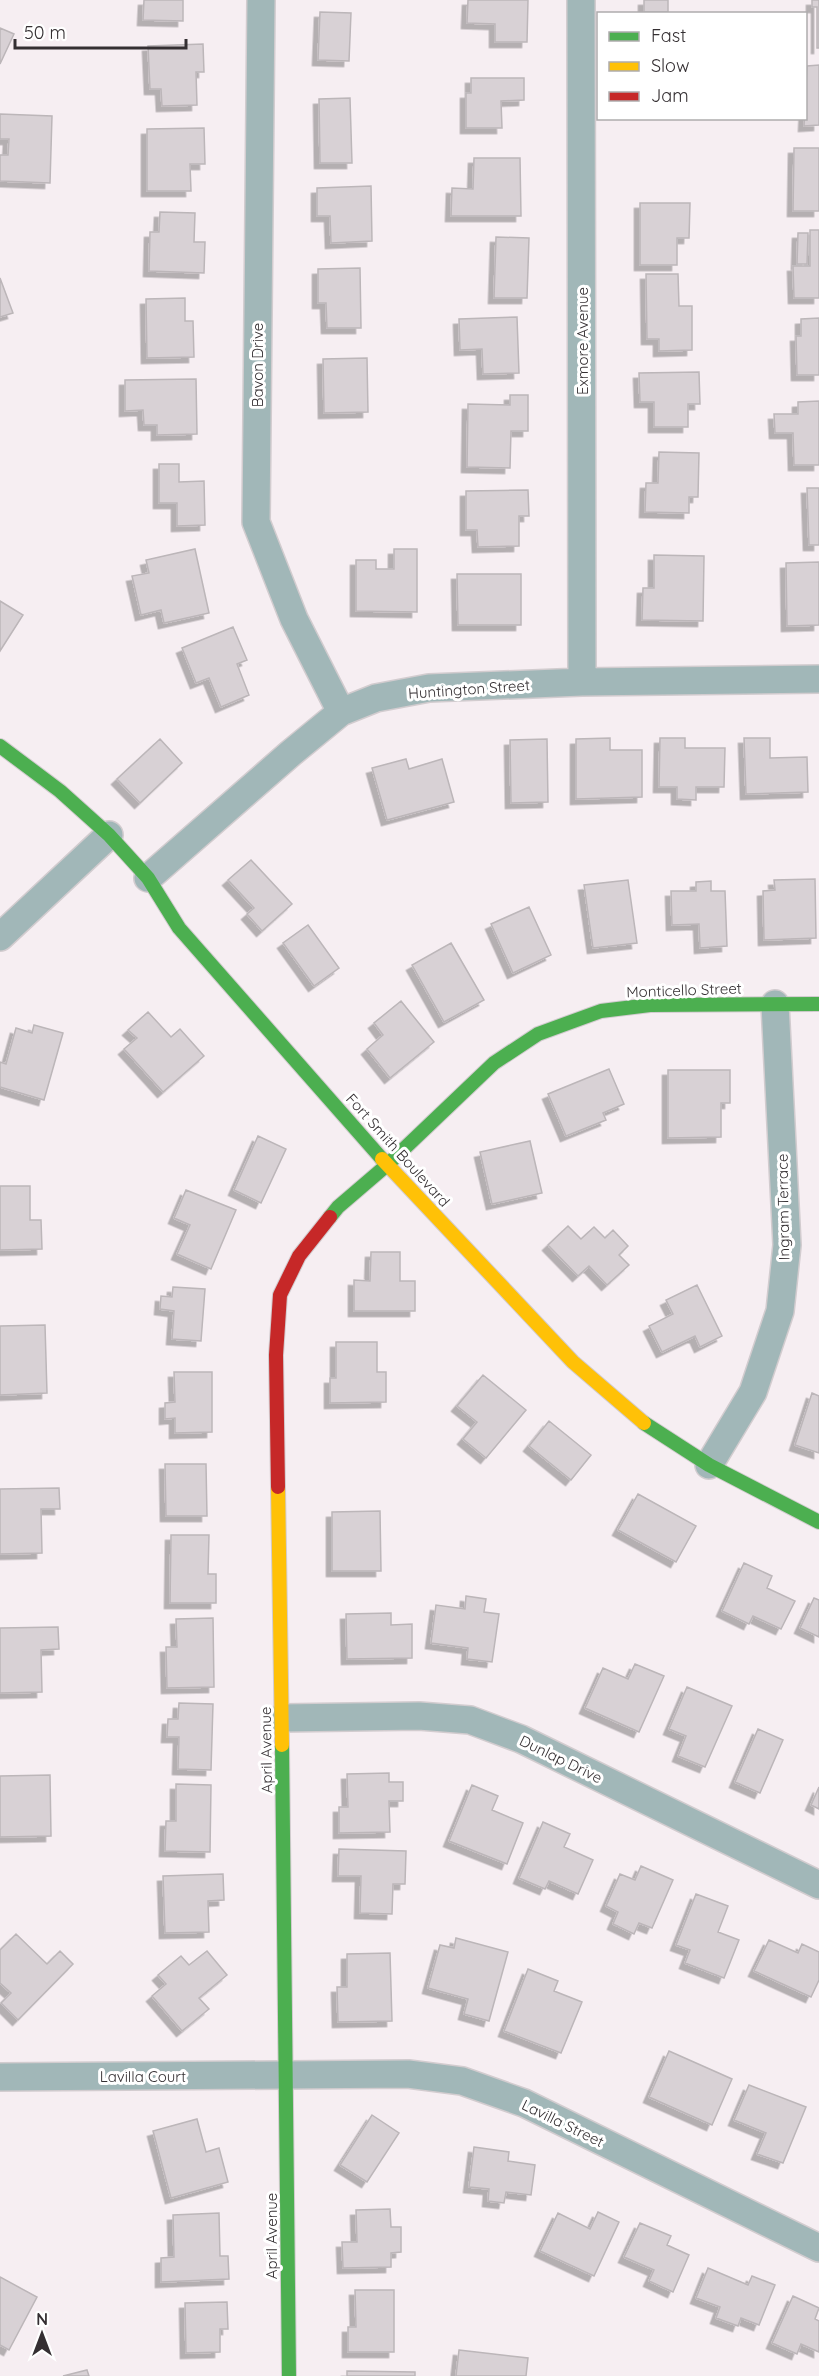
<svg xmlns="http://www.w3.org/2000/svg" width="819" height="2376" font-family="Quicksand,sans-serif">
<defs>
<filter id="shadow"><feDropShadow dx="-5.5" dy="5.5" stdDeviation="0" flood-color="#0004"/></filter>
</defs>
<rect width="100%" height="100%" fill="#f6eef2"/>
<!-- building -->
<path fill="#d8d1d5" stroke="#bcb6b9" stroke-width="1.5" filter="url(#shadow)" d="M 144,0 L 183,0 L 183,21 L 143,20 Z
M 468,0 L 528,0 L 527,42 L 495,42 L 495,24 L 467,23 Z
M 644,0 L 668,0 L 668,12 L 644,12 Z
M 812,0 L 819,0 L 819,48 L 817,48 L 817,7 L 812,7 Z
M 320,12 L 351,13 L 349,61 L 318,60 Z
M 0,28 L 14,34 L 0,64 Z
M 203,44 L 204,72 L 196,72 L 197,105 L 162,106 L 161,89 L 150,89 L 148,46 Z
M 819,65 L 819,125 L 804,126 L 807,66 Z
M 471,78 L 524,78 L 524,100 L 501,101 L 502,128 L 466,128 L 466,93 L 471,93 Z
M 350,98 L 352,163 L 320,163 L 319,99 Z
M 0,114 L 52,116 L 50,183 L 0,181 L 0,155 L 8,155 L 9,139 L 0,139 Z
M 204,128 L 205,164 L 190,164 L 191,191 L 147,191 L 147,129 Z
M 794,148 L 819,148 L 819,211 L 793,211 Z
M 474,158 L 520,158 L 521,216 L 451,216 L 452,188 L 473,189 Z
M 371,186 L 372,241 L 331,243 L 330,216 L 317,216 L 317,188 Z
M 640,203 L 690,203 L 689,238 L 677,238 L 677,265 L 640,265 Z
M 160,212 L 195,213 L 194,242 L 205,242 L 204,273 L 149,271 L 150,232 L 159,232 Z
M 810,230 L 819,230 L 819,298 L 794,298 L 793,266 L 810,266 Z
M 798,233 L 808,233 L 807,264 L 797,264 Z
M 496,237 L 529,238 L 527,298 L 494,298 Z
M 360,268 L 361,328 L 327,328 L 326,303 L 318,303 L 318,269 Z
M 646,274 L 678,274 L 679,306 L 692,306 L 692,350 L 659,351 L 659,339 L 647,339 Z
M 0,278 L 13,313 L 0,317 Z
M 185,298 L 185,321 L 193,321 L 194,357 L 147,358 L 146,299 Z
M 517,317 L 519,373 L 483,374 L 482,349 L 460,350 L 459,319 Z
M 819,318 L 819,375 L 797,375 L 796,336 L 801,336 L 801,319 Z
M 367,358 L 368,412 L 324,413 L 323,359 Z
M 699,372 L 700,404 L 688,404 L 688,427 L 654,427 L 654,402 L 640,402 L 639,373 Z
M 196,379 L 197,434 L 157,435 L 157,425 L 144,425 L 143,410 L 125,411 L 125,380 Z
M 510,395 L 528,395 L 528,431 L 511,431 L 510,468 L 467,467 L 468,404 L 510,405 Z
M 819,401 L 819,465 L 794,465 L 793,433 L 775,433 L 774,414 L 798,414 L 798,402 Z
M 659,452 L 699,453 L 698,497 L 689,497 L 689,513 L 645,512 L 646,483 L 658,483 Z
M 159,464 L 179,464 L 179,482 L 204,481 L 205,525 L 177,526 L 177,503 L 159,503 Z
M 807,488 L 819,488 L 819,545 L 809,545 Z
M 528,490 L 529,516 L 519,516 L 519,546 L 478,547 L 477,530 L 466,530 L 466,491 Z
M 195,549 L 209,613 L 164,623 L 161,610 L 141,615 L 132,576 L 149,573 L 146,560 Z
M 394,549 L 417,549 L 417,612 L 356,611 L 356,560 L 376,560 L 376,569 L 394,569 Z
M 654,555 L 704,556 L 703,621 L 642,620 L 643,588 L 654,588 Z
M 819,562 L 819,625 L 787,626 L 786,563 Z
M 457,574 L 521,574 L 521,625 L 458,625 Z
M 0,601 L 23,615 L 0,651 Z
M 233,627 L 247,660 L 237,664 L 249,695 L 221,707 L 209,678 L 196,683 L 182,648 Z
M 610,738 L 610,750 L 642,750 L 642,797 L 576,799 L 576,739 Z
M 660,738 L 685,738 L 685,748 L 725,748 L 724,787 L 696,787 L 696,800 L 677,799 L 677,787 L 659,787 Z
M 744,738 L 770,738 L 770,758 L 807,757 L 808,792 L 746,794 Z
M 160,739 L 182,763 L 140,803 L 117,779 Z
M 547,739 L 548,802 L 511,803 L 510,740 Z
M 406,759 L 409,769 L 442,759 L 454,802 L 387,820 L 372,768 Z
M 251,860 L 292,904 L 262,931 L 247,914 L 254,908 L 228,880 Z
M 815,879 L 816,938 L 764,940 L 763,891 L 775,890 L 774,880 Z
M 628,880 L 637,943 L 593,948 L 584,885 Z
M 711,881 L 711,891 L 725,891 L 727,946 L 700,948 L 699,924 L 672,925 L 671,891 L 696,891 L 696,882 Z
M 529,907 L 551,955 L 513,973 L 491,924 Z
M 308,925 L 339,968 L 314,986 L 283,943 Z
M 451,943 L 484,1000 L 444,1022 L 412,965 Z
M 401,1001 L 434,1042 L 390,1078 L 367,1049 L 383,1035 L 374,1023 Z
M 148,1012 L 171,1037 L 180,1029 L 204,1056 L 163,1092 L 124,1049 L 137,1038 L 128,1030 Z
M 34,1025 L 63,1033 L 44,1100 L 0,1087 L 0,1062 L 6,1064 L 16,1028 L 32,1033 Z
M 609,1069 L 624,1104 L 603,1113 L 606,1120 L 566,1136 L 548,1094 Z
M 668,1070 L 730,1070 L 730,1103 L 721,1103 L 721,1137 L 668,1138 Z
M 258,1136 L 286,1149 L 261,1203 L 234,1190 Z
M 530,1141 L 542,1193 L 492,1204 L 480,1152 Z
M 0,1186 L 30,1186 L 30,1220 L 41,1220 L 42,1249 L 0,1250 Z
M 186,1190 L 236,1210 L 211,1269 L 177,1254 L 190,1225 L 174,1218 Z
M 568,1226 L 581,1239 L 594,1227 L 605,1238 L 613,1230 L 628,1246 L 619,1255 L 629,1265 L 607,1285 L 589,1266 L 578,1276 L 548,1245 Z
M 371,1252 L 400,1252 L 400,1281 L 415,1281 L 415,1311 L 354,1311 L 354,1280 L 370,1281 Z
M 697,1285 L 722,1336 L 700,1347 L 695,1336 L 662,1352 L 649,1326 L 673,1314 L 666,1300 Z
M 173,1287 L 205,1289 L 201,1341 L 172,1339 L 174,1311 L 160,1309 L 161,1296 L 172,1297 Z
M 45,1325 L 47,1393 L 0,1395 L 0,1326 Z
M 336,1342 L 377,1342 L 377,1372 L 386,1372 L 386,1402 L 330,1403 L 330,1378 L 336,1378 Z
M 174,1372 L 212,1372 L 212,1432 L 175,1433 L 175,1418 L 165,1419 L 165,1403 L 175,1402 Z
M 483,1375 L 526,1410 L 486,1458 L 463,1439 L 477,1422 L 457,1406 Z
M 812,1393 L 819,1396 L 819,1453 L 795,1445 Z
M 549,1421 L 591,1455 L 571,1480 L 529,1446 Z
M 165,1464 L 206,1464 L 207,1516 L 166,1516 Z
M 59,1488 L 60,1509 L 41,1509 L 42,1553 L 0,1554 L 0,1489 Z
M 638,1494 L 696,1526 L 676,1562 L 618,1530 Z
M 380,1511 L 381,1571 L 332,1571 L 332,1512 Z
M 171,1535 L 209,1535 L 208,1574 L 216,1574 L 216,1603 L 170,1603 Z
M 744,1563 L 772,1576 L 767,1588 L 795,1601 L 781,1629 L 753,1616 L 749,1624 L 722,1611 Z
M 466,1596 L 486,1599 L 484,1612 L 499,1614 L 492,1662 L 467,1659 L 468,1648 L 431,1643 L 436,1605 L 465,1609 Z
M 814,1598 L 819,1600 L 819,1637 L 800,1628 Z
M 391,1613 L 391,1625 L 412,1624 L 412,1658 L 347,1659 L 346,1614 Z
M 213,1618 L 214,1687 L 167,1688 L 166,1647 L 177,1647 L 176,1619 Z
M 58,1627 L 59,1649 L 41,1650 L 42,1692 L 0,1693 L 0,1628 Z
M 635,1664 L 664,1676 L 639,1732 L 585,1708 L 603,1668 L 628,1679 Z
M 687,1687 L 732,1706 L 705,1767 L 678,1756 L 686,1736 L 669,1729 Z
M 179,1703 L 213,1704 L 211,1770 L 178,1769 L 179,1737 L 167,1737 L 168,1719 L 178,1719 Z
M 758,1729 L 783,1740 L 760,1793 L 735,1782 Z
M 389,1773 L 389,1782 L 403,1782 L 403,1801 L 389,1801 L 390,1832 L 339,1833 L 339,1807 L 348,1807 L 347,1774 Z
M 50,1775 L 51,1836 L 0,1837 L 0,1776 Z
M 176,1784 L 211,1785 L 210,1852 L 165,1851 L 166,1821 L 176,1821 Z
M 472,1785 L 498,1796 L 492,1810 L 523,1823 L 507,1864 L 449,1841 Z
M 819,1787 L 819,1809 L 811,1805 Z
M 543,1822 L 570,1834 L 564,1847 L 593,1860 L 578,1894 L 549,1881 L 545,1889 L 519,1878 Z
M 339,1849 L 406,1851 L 405,1884 L 393,1884 L 392,1914 L 360,1913 L 361,1876 L 338,1876 Z
M 641,1866 L 673,1880 L 652,1928 L 639,1923 L 634,1934 L 613,1924 L 618,1912 L 606,1906 L 620,1874 L 635,1880 Z
M 223,1874 L 224,1900 L 208,1901 L 209,1932 L 165,1933 L 163,1876 Z
M 696,1894 L 728,1906 L 718,1932 L 739,1940 L 724,1978 L 685,1963 L 690,1950 L 676,1945 Z
M 16,1934 L 47,1964 L 60,1951 L 73,1964 L 18,2020 L 1,2003 L 11,1993 L 0,1983 L 0,1950 Z
M 456,1938 L 508,1952 L 489,2021 L 464,2014 L 468,1999 L 428,1988 L 440,1945 L 454,1948 Z
M 769,1940 L 798,1953 L 802,1944 L 819,1952 L 819,1980 L 811,1997 L 754,1971 Z
M 207,1951 L 227,1975 L 199,1998 L 209,2009 L 182,2031 L 152,1996 L 166,1984 L 158,1975 L 181,1956 L 189,1965 Z
M 390,1953 L 392,2021 L 338,2022 L 337,1987 L 347,1987 L 347,1954 Z
M 528,1969 L 558,1981 L 554,1991 L 582,2002 L 561,2053 L 504,2031 Z
M 669,2051 L 732,2079 L 712,2125 L 649,2097 Z
M 749,2085 L 806,2107 L 783,2163 L 757,2154 L 766,2133 L 734,2120 Z
M 372,2115 L 399,2133 L 367,2182 L 340,2165 Z
M 197,2119 L 206,2152 L 219,2148 L 228,2182 L 171,2198 L 153,2131 Z
M 474,2147 L 509,2152 L 508,2161 L 535,2165 L 531,2195 L 506,2192 L 504,2203 L 488,2201 L 489,2189 L 469,2187 Z
M 390,2209 L 391,2227 L 401,2227 L 401,2252 L 391,2253 L 391,2267 L 343,2268 L 342,2242 L 357,2242 L 356,2210 Z
M 598,2212 L 619,2222 L 594,2276 L 540,2251 L 558,2213 L 590,2229 Z
M 219,2213 L 220,2256 L 228,2256 L 229,2279 L 161,2282 L 161,2258 L 174,2257 L 173,2215 Z
M 640,2223 L 671,2236 L 667,2245 L 689,2255 L 673,2292 L 649,2281 L 654,2270 L 624,2257 Z
M 708,2268 L 748,2285 L 752,2276 L 775,2285 L 759,2325 L 741,2318 L 738,2326 L 716,2318 L 720,2307 L 696,2298 Z
M 0,2277 L 37,2297 L 9,2350 L 0,2345 Z
M 355,2290 L 394,2290 L 394,2352 L 348,2352 L 348,2327 L 356,2327 Z
M 793,2296 L 819,2308 L 815,2319 L 819,2321 L 819,2352 L 801,2344 L 797,2354 L 772,2343 Z
M 227,2302 L 228,2329 L 220,2329 L 220,2352 L 186,2353 L 185,2303 Z
M 459,2350 L 528,2358 L 526,2376 L 456,2376 Z
M 87,2370 L 89,2376 L 63,2376 Z
M 347,2371 L 415,2372 L 415,2376 L 347,2376 Z"/>
<g fill="none" stroke-linecap="round" stroke-linejoin="round">
<!-- street casing -->
<g stroke="#d2cccf" stroke-width="30">
<path id="street" d="M 261,0 L 256,522 L 294,619 L 341,712
M 581,0 L 582,682
M 148,878 L 291,753 L 341,712 L 376,698 L 429,688 L 582,682 L 819,679
M 0,937 L 109,835
M 709,1465 L 753,1392 L 780,1311 L 787,1245 L 775,1004
M 282,1718 L 419,1716 L 470,1720 L 521,1739 L 819,1885
M 0,2077 L 408,2074 L 462,2081 L 524,2103 L 819,2248"/>
</g>
<!-- fast casing -->
<g stroke="#d2cccf" stroke-width="16">
<path id="fast" d="M 0,746 L 60,791 L 109,835 L 148,878 L 179,928 L 382,1159
M 330,1217 L 338,1207 L 387,1165 L 494,1063 L 538,1034 L 601,1011 L 650,1005 L 819,1004
M 644,1423 L 709,1465 L 819,1522
M 282,1745 L 289,2376"/>
</g>
<!-- slow casing -->
<g stroke="#d2cccf" stroke-width="16">
<path id="slow" d="M 382,1159 L 573,1362 L 644,1423
M 278,1487 L 282,1745"/>
</g>
<!-- jam casing -->
<g stroke="#d2cccf" stroke-width="16">
<path id="jam" d="M 278,1487 L 276,1355 L 280,1295 L 299,1256 L 330,1217"/>
</g>
<!-- street -->
<use href="#street" stroke="#a1b7b8" stroke-width="27"/>
<!-- fast -->
<use href="#fast" stroke="#4caf50" stroke-width="14"/>
<!-- slow -->
<use href="#slow" stroke="#ffc107" stroke-width="14"/>
<!-- jam -->
<use href="#jam" stroke="#c62828" stroke-width="14"/>
</g>
<g text-anchor="middle" dominant-baseline="central" stroke-width="6" stroke-linejoin="round" paint-order="stroke">
<!-- street labels -->
<g font-size="15" fill="#342f32" stroke="#fff">
<text transform="translate(582 341) rotate(-90)">Exmore Avenue</text>
<text transform="translate(257 365) rotate(-90)">Bavon Drive</text>
<text transform="translate(469 689) rotate(-4)">Huntington Street</text>
<text transform="translate(684 990) rotate(-2)">Monticello Street</text>
<text transform="translate(398 1150) rotate(48)">Fort Smith Boulevard</text>
<text transform="translate(783 1207) rotate(-91)">Ingram Terrace</text>
<text transform="translate(266 1750) rotate(-91)">April Avenue</text>
<text transform="translate(561 1759) rotate(26)">Dunlap Drive</text>
<text x="143" y="2076">Lavilla Court</text>
<text transform="translate(563 2123) rotate(26)">Lavilla Street</text>
<text transform="translate(271 2236) rotate(-90)">April Avenue</text>
</g>
</g>
<!-- legend -->
<rect x="597" y="12" width="210" height="108" fill="#ffffff" stroke="#aeacad" stroke-width="1.5"/>
<rect x="609" y="32" width="30" height="9" fill="#4caf50" stroke="#aeacad" stroke-width="1.5"/>
<text x="651" y="42" font-size="18" fill="#342f32">Fast</text>
<rect x="609" y="62" width="30" height="9" fill="#ffc107" stroke="#aeacad" stroke-width="1.5"/>
<text x="651" y="72" font-size="18" fill="#342f32">Slow</text>
<rect x="609" y="92" width="30" height="9" fill="#c62828" stroke="#aeacad" stroke-width="1.5"/>
<text x="651" y="102" font-size="18" fill="#342f32">Jam</text>
<!-- north arrow -->
<g transform="translate(42 2334)" stroke="#ffffff" stroke-width="4.5" paint-order="stroke">
<path d="M0-4.5L10 22L0 15L-10 22Z" fill="#342f32"/>
<text y="-9" font-size="16" font-weight="bold" text-anchor="middle" fill="#342f32">N</text>
</g>
<!-- scale -->
<path d="M15 39v9h171v-9" fill="none" stroke="#342f32" stroke-width="3"/>
<text x="24" y="39" font-size="18" fill="#342f32" stroke="#ffffff" stroke-width="4.5" paint-order="stroke">50 m</text>
</svg>
